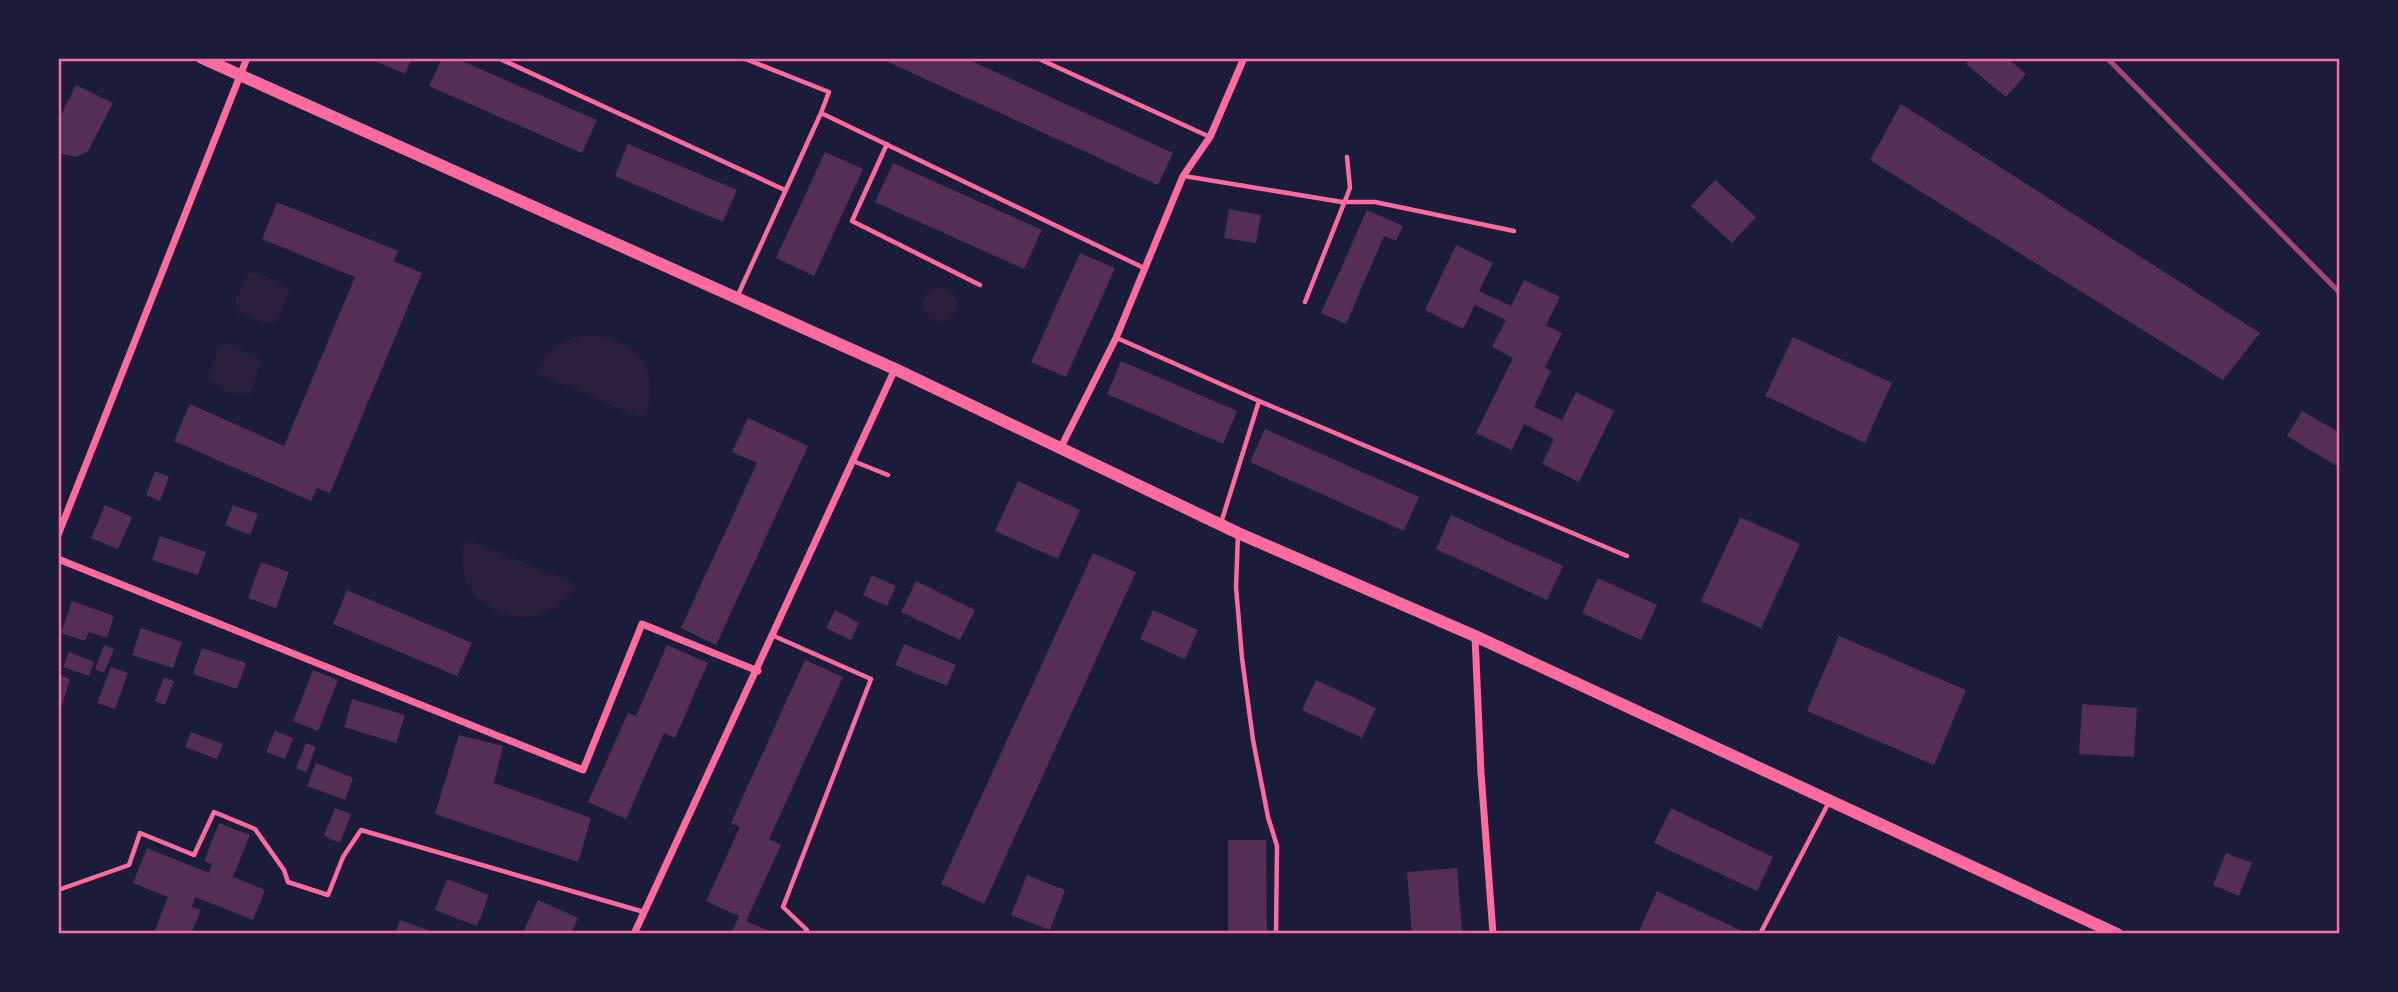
<svg xmlns="http://www.w3.org/2000/svg" width="2398" height="992" font-family="'Times New Roman',serif">
<rect width="100%" height="100%" fill="#1b1b3a"/>
<!-- green -->
<path fill="#2a1e3b" d="M 255,272 L 286,285 L 290,289 L 277,323 L 265,324 L 237,313 L 236,299 L 247,273 Z
M923 305a17 17 0 1 1 34 0a17 17 0 1 1-34 0Z
M 589,335 C 638,338 663,372 645,419 L 536,373 C 547,350 563,338 589,335 Z
M 228,343 L 262,360 L 250,395 C 237,398 215,389 207,377 L 220,346 Z
M 466,539 L 576,584 C 545,649 440,609 466,539 Z"/>
<!-- building -->
<path fill="#542f53" d="M 368,58 L 412,58 L 405,74 Z
M 442,58 L 455,58 L 597,120 L 582,153 L 429,86 Z
M 879,58 L 965,58 L 1173,153 L 1158,185 Z
M 1972,58 L 2007,58 L 2026,74 L 2006,97 L 1966,64 Z
M 76,85 L 113,103 L 88,151 L 76,157 L 62,154 L 58,148 L 58,121 Z
M 1901,104 L 2260,333 L 2223,380 L 1870,160 Z
M 628,144 L 737,190 L 723,222 L 615,176 Z
M 825,152 L 863,169 L 814,276 L 776,258 Z
M 893,163 L 1042,230 L 1024,269 L 875,202 Z
M 1715,180 L 1756,217 L 1732,243 L 1691,206 Z
M 277,202 L 398,251 L 394,261 L 422,273 L 330,493 L 317,488 L 311,501 L 174,441 L 190,404 L 284,446 L 355,277 L 262,239 Z
M 1229,209 L 1261,215 L 1256,243 L 1224,238 Z
M 1367,210 L 1403,226 L 1396,241 L 1384,236 L 1346,324 L 1321,313 Z
M 1456,245 L 1493,263 L 1479,291 L 1511,306 L 1524,280 L 1560,297 L 1546,325 L 1562,333 L 1545,368 L 1551,371 L 1534,407 L 1562,420 L 1576,392 L 1614,411 L 1579,482 L 1542,464 L 1554,439 L 1524,424 L 1512,450 L 1476,433 L 1513,358 L 1492,347 L 1506,320 L 1475,305 L 1463,329 L 1425,310 Z
M 1080,253 L 1115,268 L 1066,377 L 1031,362 Z
M 1793,337 L 1892,383 L 1865,443 L 1765,396 Z
M 1121,361 L 1237,411 L 1223,444 L 1107,394 Z
M 2302,411 L 2340,433 L 2340,468 L 2287,436 Z
M 748,418 L 808,446 L 716,645 L 681,628 L 757,463 L 732,452 Z
M 1265,429 L 1419,497 L 1404,531 L 1250,462 Z
M 155,471 L 169,477 L 160,501 L 146,495 Z
M 1018,481 L 1080,510 L 1058,559 L 995,531 Z
M 105,505 L 132,517 L 118,549 L 91,538 Z
M 233,505 L 258,514 L 250,535 L 225,525 Z
M 1451,515 L 1563,566 L 1547,600 L 1436,549 Z
M 1740,517 L 1800,544 L 1761,628 L 1701,601 Z
M 160,536 L 206,552 L 198,575 L 152,560 Z
M 1093,553 L 1136,572 L 984,904 L 941,884 Z
M 261,562 L 289,572 L 276,608 L 248,598 Z
M 872,575 L 896,586 L 887,606 L 863,595 Z
M 1598,578 L 1657,605 L 1641,640 L 1582,613 Z
M 916,581 L 975,610 L 960,640 L 901,612 Z
M 347,590 L 472,643 L 457,676 L 333,624 Z
M 72,601 L 114,616 L 107,638 L 89,632 L 85,641 L 61,633 Z
M 835,610 L 859,623 L 851,640 L 826,628 Z
M 1153,610 L 1198,630 L 1185,659 L 1140,639 Z
M 141,628 L 182,642 L 173,668 L 132,655 Z
M 1839,636 L 1966,690 L 1934,765 L 1807,711 Z
M 904,644 L 956,665 L 947,686 L 895,665 Z
M 104,645 L 114,649 L 104,673 L 95,669 Z
M 667,645 L 708,663 L 675,738 L 664,733 L 626,819 L 588,802 L 628,713 L 636,716 Z
M 202,648 L 246,663 L 237,689 L 193,674 Z
M 69,652 L 94,662 L 89,676 L 63,667 Z
M 805,660 L 843,677 L 769,839 L 781,845 L 746,921 L 776,934 L 731,934 L 739,916 L 706,901 L 740,827 L 731,823 Z
M 111,667 L 128,673 L 115,709 L 97,703 Z
M 313,670 L 338,680 L 318,731 L 293,721 Z
M 58,675 L 70,679 L 58,718 Z
M 164,677 L 174,681 L 165,705 L 155,701 Z
M 1316,680 L 1376,708 L 1362,738 L 1302,710 Z
M 352,699 L 405,715 L 396,743 L 344,727 Z
M 2082,704 L 2137,708 L 2134,757 L 2079,754 Z
M 275,731 L 293,738 L 285,759 L 266,752 Z
M 191,732 L 223,744 L 217,759 L 185,747 Z
M 459,735 L 503,746 L 494,783 L 591,818 L 578,862 L 435,814 Z
M 306,743 L 316,747 L 306,772 L 296,768 Z
M 316,763 L 353,778 L 345,800 L 307,786 Z
M 335,808 L 351,814 L 340,843 L 324,836 Z
M 1671,808 L 1773,857 L 1757,891 L 1654,843 Z
M 219,823 L 250,835 L 233,877 L 265,890 L 253,920 L 195,897 L 192,907 L 201,910 L 191,934 L 153,934 L 168,897 L 133,883 L 147,848 L 209,873 L 212,864 L 204,861 Z
M 1228,840 L 1266,840 L 1267,934 L 1228,934 Z
M 2226,853 L 2252,863 L 2239,896 L 2213,885 Z
M 1457,868 L 1462,934 L 1412,934 L 1407,872 Z
M 1027,875 L 1065,890 L 1050,930 L 1011,915 Z
M 447,879 L 489,895 L 477,926 L 435,910 Z
M 1657,891 L 1748,934 L 1638,933 Z
M 538,900 L 578,918 L 571,934 L 523,933 Z
M 400,920 L 438,934 L 395,934 Z"/>
<g fill="none" stroke-linecap="round" stroke-linejoin="round">
<!-- service -->
<path stroke="#ff6b9d" stroke-width="4.5" d="M 498,58 L 785,190
M 743,58 L 829,92 L 821,113
M 1037,58 L 1210,137
M 887,144 L 852,221 L 980,285
M 1184,176 L 1342,202 L 1375,202 L 1514,231
M 737,297 L 821,113 L 1144,268
M 1305,302 L 1350,188 L 1347,157
M 1117,338 L 1259,401 L 1627,556
M 853,461 L 888,475
M 1221,523 L 1259,401
M 1238,534 L 1236,587 L 1242,658 L 1253,740 L 1268,817 L 1277,846 L 1276,934
M 774,636 L 871,679 L 783,907 L 807,930 L 805,934
M 58,890 L 129,865 L 140,833 L 194,855 L 214,812 L 255,829 L 284,870 L 288,882 L 328,895 L 343,857 L 361,830 L 644,912
M 1760,934 L 1828,804"/>
<!-- minor -->
<path stroke="#ff6b9d" stroke-width="7" d="M 1060,449 L 1116,338 L 1183,176 L 1210,137 L 1244,58
M 58,535 L 247,58
M 58,559 L 583,770 L 642,624 L 758,671
M 1475,636 L 1481,773 L 1493,934
M 634,934 L 895,369"/>
<!-- secondary -->
<path stroke="#ff6b9d" stroke-width="12" d="M 202,58 L 895,369 L 1238,533 L 1475,636 L 2117,934"/>
<!-- rail -->
<path stroke="#a44b75" stroke-width="5" d="M 2107,58 L 2340,293"/>
</g>
<!-- border -->
<rect width="2398" height="992" fill="none" stroke="#1b1b3a" stroke-width="119"/>
<rect x="60" y="60" width="2278" height="872" fill="none" stroke="#ff6b9d" stroke-width="2.5"/>
</svg>
